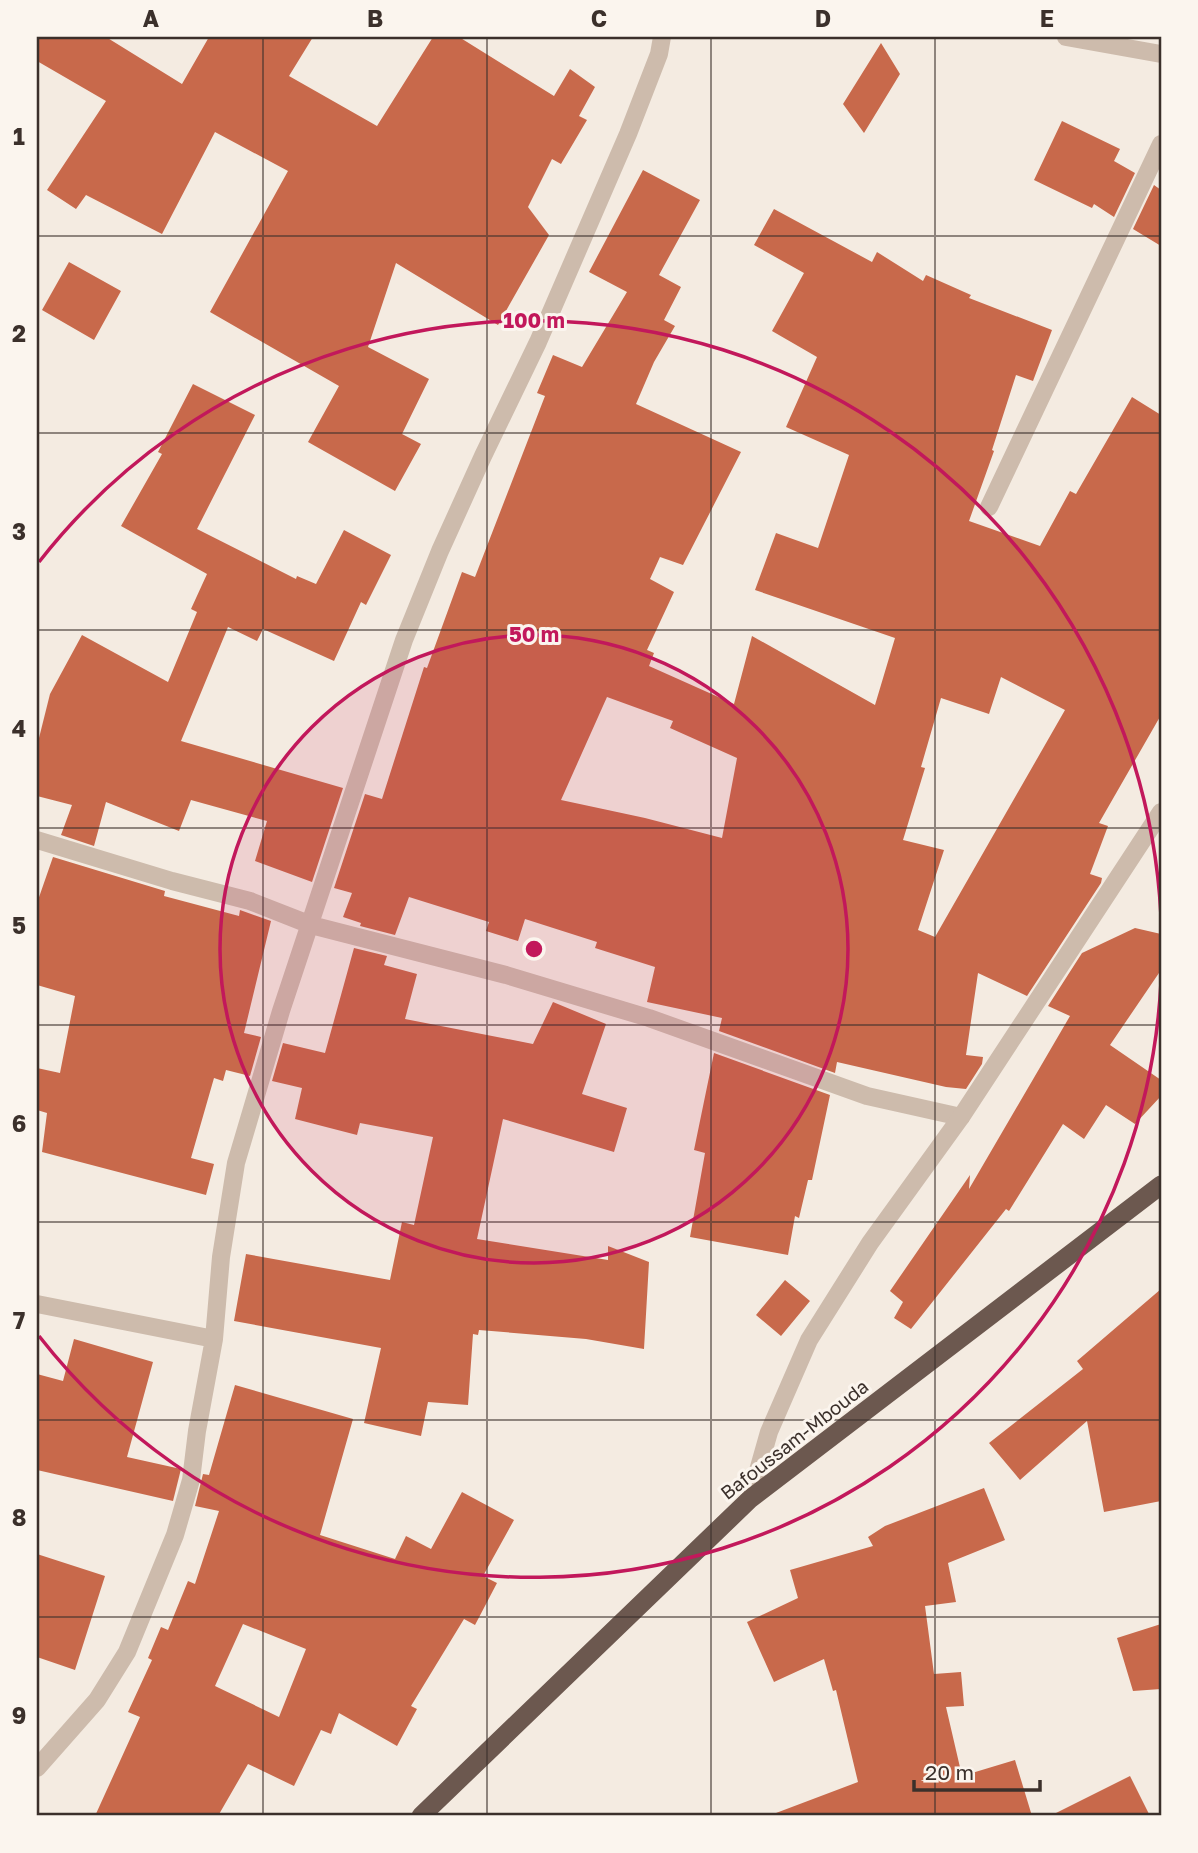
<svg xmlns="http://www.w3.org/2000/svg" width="1198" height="1853" font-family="'Golos Text',sans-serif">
<rect width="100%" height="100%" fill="#f4ebe1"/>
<!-- building -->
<path fill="#c8694b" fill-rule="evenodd" d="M 37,37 L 106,37 L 182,84 L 209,37 L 313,37 L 289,76 L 377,126 L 433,37 L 459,37 L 554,96 L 570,69 L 595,87 L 579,116 L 587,120 L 561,164 L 552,159 L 528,207 L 549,235 L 498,325 L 396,263 L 368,347 L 429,379 L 402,434 L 421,444 L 395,491 L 308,442 L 339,386 L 210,312 L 288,171 L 215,132 L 162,234 L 86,195 L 76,209 L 47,190 L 106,101 L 37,61 Z
M 881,43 L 900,74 L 864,133 L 843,104 Z
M 1062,121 L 1120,149 L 1114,161 L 1135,173 L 1114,217 L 1094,204 L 1092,208 L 1034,180 Z
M 643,170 L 700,200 L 659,275 L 681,287 L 664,320 L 675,326 L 654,362 L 636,404 L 741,452 L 683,565 L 660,557 L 650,579 L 674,592 L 647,650 L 654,653 L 649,666 L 734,704 L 752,636 L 875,705 L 895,638 L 755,590 L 776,533 L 818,548 L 849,455 L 786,427 L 817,357 L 772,331 L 804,273 L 754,245 L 774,209 L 872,262 L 877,252 L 923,281 L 926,275 L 971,295 L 969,298 L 1052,330 L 1033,381 L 1016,375 L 992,450 L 994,451 L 969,521 L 1040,546 L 1070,491 L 1076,494 L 1132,397 L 1161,415 L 1161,715 L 1099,823 L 1108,826 L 1090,874 L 1102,878 L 1101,883 L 1027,996 L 978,973 L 966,1055 L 983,1057 L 982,1064 L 966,1089 L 946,1087 L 837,1062 L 835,1073 L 719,1031 L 722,1018 L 647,1002 L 655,967 L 595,948 L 597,942 L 525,919 L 518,941 L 486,931 L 489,922 L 409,897 L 395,935 L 360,926 L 361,923 L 343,917 L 352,893 L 334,888 L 365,794 L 382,799 L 424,667 L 427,668 L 462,572 L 475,577 L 545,396 L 537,393 L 553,355 L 582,367 L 627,292 L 589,272 ZM 1001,677 L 1065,710 L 935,937 L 918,930 L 944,850 L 903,840 L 925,768 L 921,767 L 941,698 L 989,714 ZM 607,697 L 673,721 L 670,728 L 737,758 L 722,838 L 645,818 L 561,800 Z
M 1154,185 L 1161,190 L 1161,246 L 1133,229 Z
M 69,262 L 121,291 L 94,340 L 42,310 Z
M 193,384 L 255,415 L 197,529 L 296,579 L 297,576 L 316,584 L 344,530 L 391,555 L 366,605 L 361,602 L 334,661 L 263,629 L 257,641 L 228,627 L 181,741 L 343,788 L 312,882 L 255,861 L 267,821 L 191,800 L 179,831 L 106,802 L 94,846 L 61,835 L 72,805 L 37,796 L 37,746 L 50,694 L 82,635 L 168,682 L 197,612 L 191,609 L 207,574 L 121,526 L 162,454 L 158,452 Z
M 53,857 L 165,891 L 164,896 L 239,916 L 240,910 L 271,921 L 244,1033 L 261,1037 L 250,1076 L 226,1070 L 223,1081 L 214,1078 L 191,1158 L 214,1164 L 206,1195 L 42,1152 L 47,1113 L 37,1110 L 37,1068 L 60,1073 L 75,996 L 37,985 L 37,903 Z
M 1135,928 L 1161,934 L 1161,970 L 1110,1045 L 1161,1080 L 1161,1096 L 1135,1124 L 1106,1105 L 1084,1139 L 1063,1124 L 1009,1211 L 1006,1209 L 911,1329 L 894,1318 L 903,1302 L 890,1291 L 970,1175 L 969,1189 L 1070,1016 L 1048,1006 L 1082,953 Z
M 354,948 L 387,956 L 384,965 L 417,974 L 405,1019 L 533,1044 L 553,1002 L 606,1024 L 582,1094 L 627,1108 L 614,1152 L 503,1119 L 477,1239 L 608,1260 L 608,1246 L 649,1262 L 644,1349 L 586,1339 L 479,1330 L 478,1335 L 473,1334 L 468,1405 L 428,1402 L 421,1436 L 364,1423 L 381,1348 L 234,1321 L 246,1254 L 390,1280 L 402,1222 L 414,1225 L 433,1137 L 360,1123 L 357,1135 L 295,1119 L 302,1088 L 272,1081 L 283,1043 L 325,1053 Z
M 714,1053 L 830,1095 L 812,1180 L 808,1180 L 799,1218 L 795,1216 L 788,1255 L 690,1237 L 705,1153 L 694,1150 Z
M 785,1280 L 810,1301 L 781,1336 L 756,1315 Z
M 1161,1289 L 1161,1501 L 1104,1512 L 1087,1421 L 1020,1480 L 989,1443 L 1083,1369 L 1077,1361 Z
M 74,1339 L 153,1362 L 127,1457 L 181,1469 L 173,1501 L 37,1470 L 37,1374 L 63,1381 Z
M 235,1385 L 353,1419 L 320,1535 L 395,1559 L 406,1536 L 431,1549 L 462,1492 L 514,1520 L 483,1576 L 497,1583 L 475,1625 L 464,1619 L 411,1706 L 417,1709 L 397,1746 L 339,1713 L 331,1734 L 321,1730 L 294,1786 L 248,1764 L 218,1816 L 95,1816 L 140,1717 L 128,1712 L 152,1660 L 148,1658 L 161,1627 L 168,1630 L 188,1581 L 195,1584 L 219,1511 L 195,1506 L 203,1474 L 209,1475 ZM 243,1624 L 306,1649 L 279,1717 L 215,1686 Z
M 984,1488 L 1005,1540 L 948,1563 L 956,1602 L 925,1606 L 934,1674 L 961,1672 L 964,1706 L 946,1707 L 962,1776 L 1015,1760 L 1032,1816 L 777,1816 L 776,1813 L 858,1782 L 836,1690 L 833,1691 L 824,1659 L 774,1682 L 747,1622 L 798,1598 L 790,1570 L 873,1546 L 868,1537 L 885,1526 Z
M 37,1554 L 105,1576 L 75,1670 L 37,1657 Z
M 1161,1624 L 1161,1689 L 1133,1691 L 1117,1638 Z
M 1130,1776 L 1150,1816 L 1050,1816 Z"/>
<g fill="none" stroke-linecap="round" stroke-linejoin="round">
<!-- minor -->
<path stroke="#cdbbac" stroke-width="18" d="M 1066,37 L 1161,54
M 989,507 L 1161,144
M 37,840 L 172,881 L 250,901 L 311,925 L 506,975 L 649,1018 L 867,1096 L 961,1117
M 37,1304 L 214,1339
M 37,1768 L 97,1700 L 127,1652 L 175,1535 L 191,1480 L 197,1431 L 214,1339 L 221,1257 L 236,1163 L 281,1011 L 404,640 L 440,551 L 483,456 L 538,342 L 628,134 L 659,54 L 662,37"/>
<!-- tertiary -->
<path stroke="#cdbbac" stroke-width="18" d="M 750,1499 L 769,1432 L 809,1340 L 870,1243 L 961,1117 L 1161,812"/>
<!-- trunk -->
<path stroke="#6c584f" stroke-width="19" d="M 421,1816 L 750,1499 L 1161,1185"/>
</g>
<!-- grid -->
<path fill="none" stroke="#3b302b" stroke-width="2" stroke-opacity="0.55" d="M 263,37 L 263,1816M 487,37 L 487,1816M 711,37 L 711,1816M 935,37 L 935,1816M 37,236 L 1161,236M 37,433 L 1161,433M 37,630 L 1161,630M 37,828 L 1161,828M 37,1025 L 1161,1025M 37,1222 L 1161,1222M 37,1420 L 1161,1420M 37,1617 L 1161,1617"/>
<!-- distance rings -->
<circle cx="534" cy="949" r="314" fill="#c2185b" fill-opacity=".12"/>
<g fill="none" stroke="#c2185b" stroke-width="3.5">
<circle cx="534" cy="949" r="314"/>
<path d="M1161 982A628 628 0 0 1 39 1336M39 562A628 628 0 0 1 1161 916"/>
</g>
<g text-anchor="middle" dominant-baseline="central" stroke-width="6" stroke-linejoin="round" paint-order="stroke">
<!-- street labels -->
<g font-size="19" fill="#3b302b" stroke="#fbf5ee">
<text transform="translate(794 1439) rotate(-38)">Bafoussam-Mbouda</text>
</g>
</g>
<circle cx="534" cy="949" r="10" fill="#c2185b" stroke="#fbf5ee" stroke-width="3.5"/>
<g font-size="21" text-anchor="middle" font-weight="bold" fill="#c2185b" stroke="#fbf5ee" stroke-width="6" stroke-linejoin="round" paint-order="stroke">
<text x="534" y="328">100 m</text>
<text x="534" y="642">50 m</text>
</g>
<!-- border -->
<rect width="1198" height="1853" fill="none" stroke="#fbf5ee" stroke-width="77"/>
<!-- scale -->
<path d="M914 1780v10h126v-10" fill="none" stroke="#3b302b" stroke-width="3.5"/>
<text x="925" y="1780" font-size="21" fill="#3b302b" stroke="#fbf5ee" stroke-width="5" paint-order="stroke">20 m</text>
<rect x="38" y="38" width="1122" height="1776" fill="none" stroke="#3b302b" stroke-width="2.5"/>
<g font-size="23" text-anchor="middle" font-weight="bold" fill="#3b302b">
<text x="151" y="27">A</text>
<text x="375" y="27">B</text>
<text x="599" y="27">C</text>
<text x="823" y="27">D</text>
<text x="1047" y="27">E</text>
<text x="19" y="145">1</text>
<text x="19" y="342">2</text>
<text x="19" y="540">3</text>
<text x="19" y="737">4</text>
<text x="19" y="934">5</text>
<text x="19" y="1132">6</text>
<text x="19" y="1329">7</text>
<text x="19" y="1526">8</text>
<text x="19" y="1724">9</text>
</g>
</svg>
